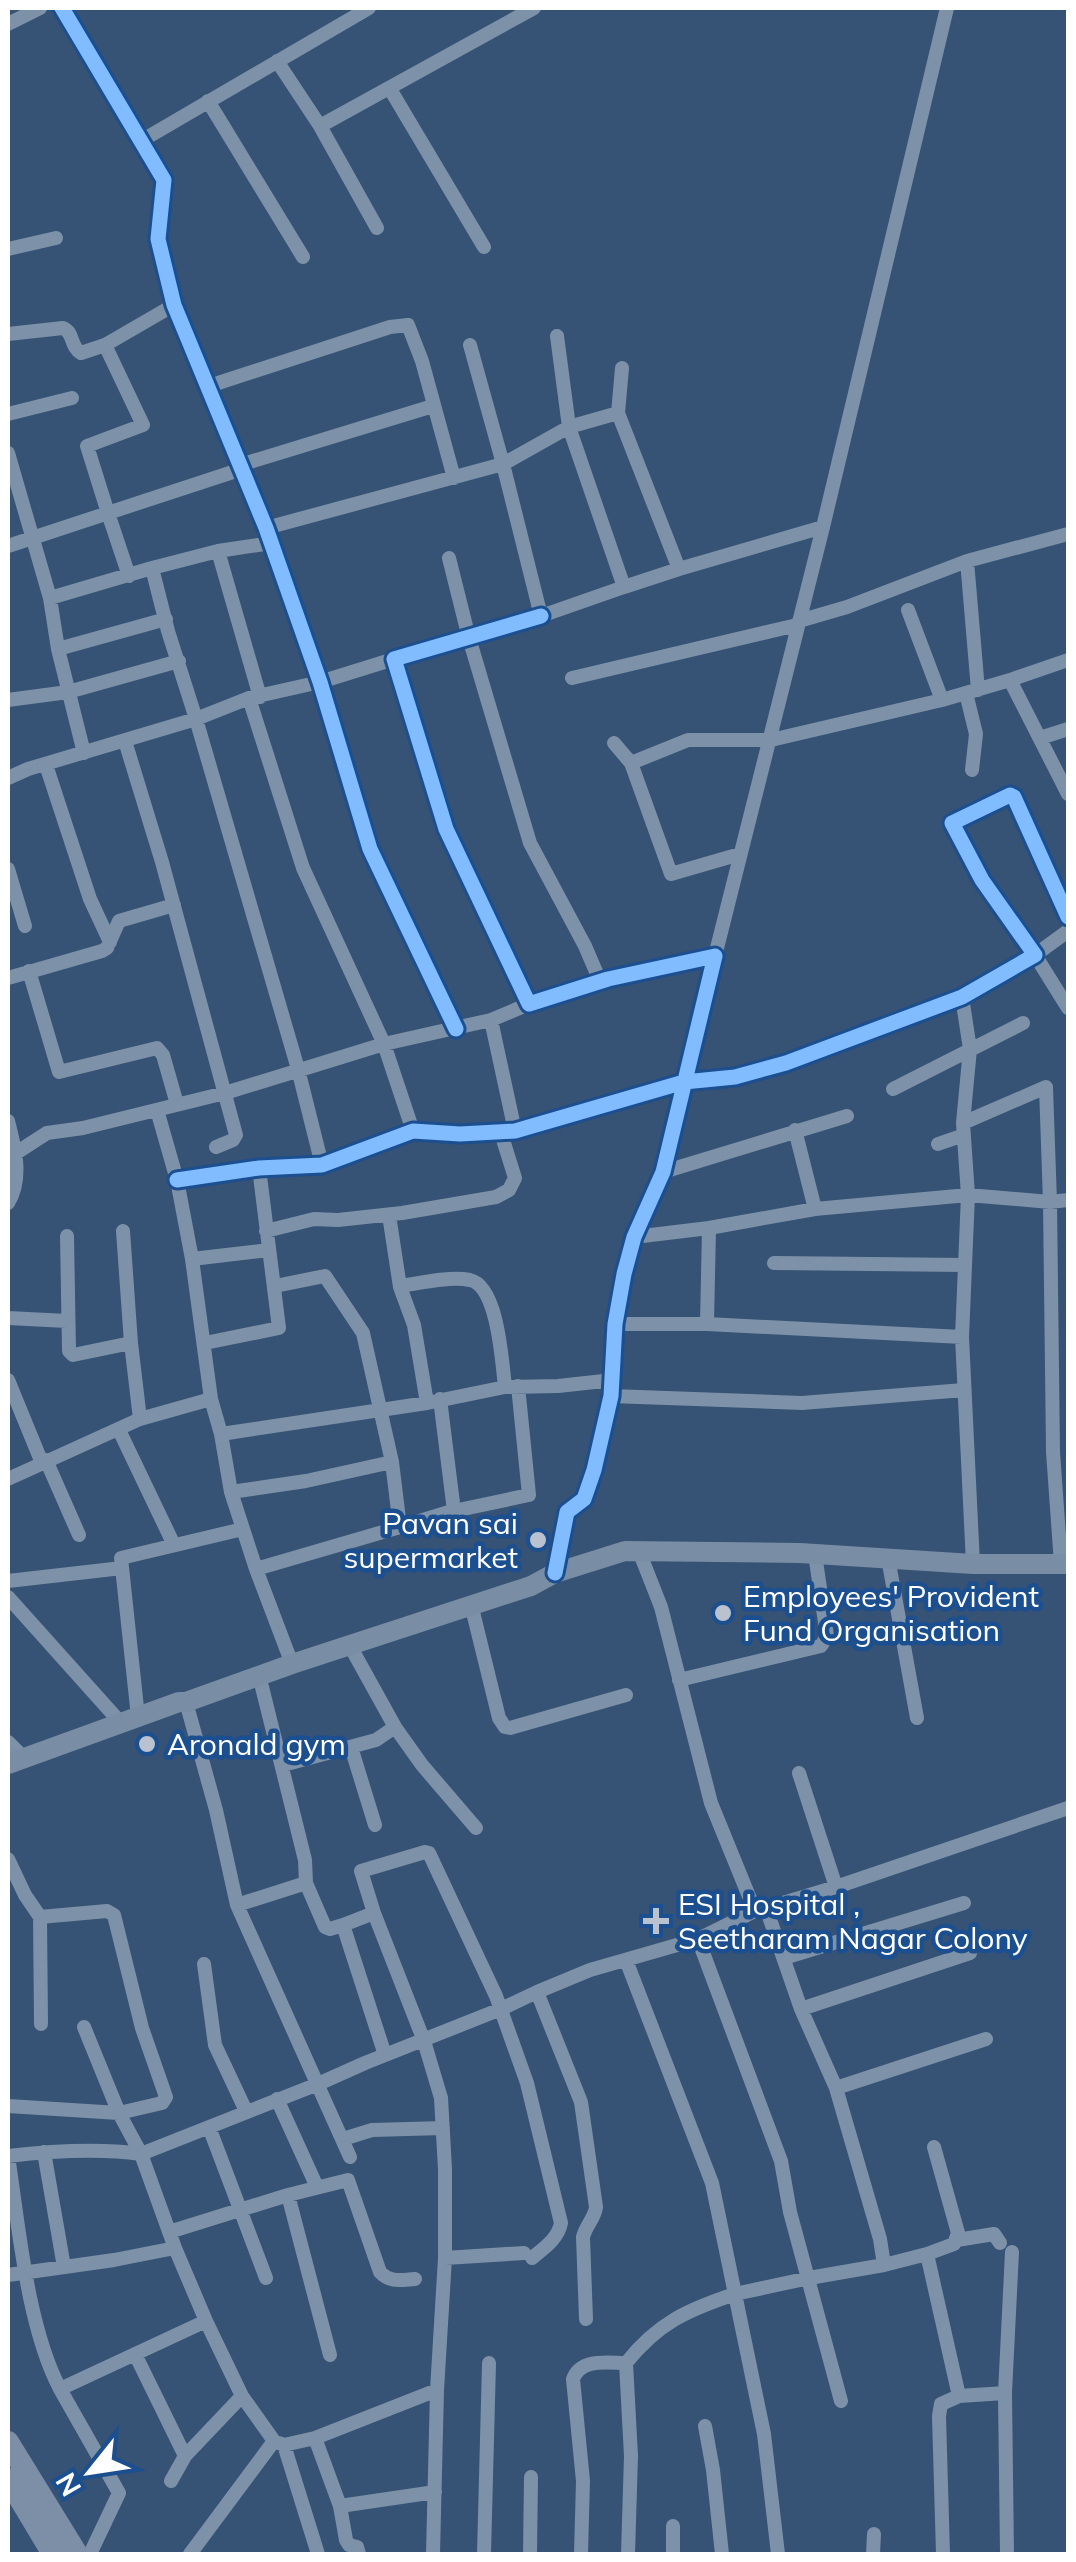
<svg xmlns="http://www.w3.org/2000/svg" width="1076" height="2562" font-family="Mulish,sans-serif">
<rect width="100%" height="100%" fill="#365274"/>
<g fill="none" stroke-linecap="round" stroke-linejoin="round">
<!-- street -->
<path stroke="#7d92a8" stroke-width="14" d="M 62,8 L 164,180 L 158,239 L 174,305 L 266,528 L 320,682 L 370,849 L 456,1029
M 8,24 L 40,8
M 277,61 L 320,126 L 377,228
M 390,89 L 484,247
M 208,101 L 303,257
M 320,126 L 534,8
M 141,141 L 369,8
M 8,249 L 56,238
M 8,334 L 63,328 C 74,332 70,347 81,353 L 105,345
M 557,336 L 569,427 L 624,587 L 679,569
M 470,345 L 503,464 L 569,427 L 618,413
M 622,368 L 618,413 L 679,569 L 823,527
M 209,386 L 390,327 L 408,325 L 422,361 L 454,478
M 8,414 L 72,398
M 8,453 L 50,598 L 58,649
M 240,465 L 433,406
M 266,528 L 503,464 L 541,616 L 624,587
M 8,546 L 108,513 L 87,446 L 143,425 L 105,345 L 174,305
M 218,551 L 260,697
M 449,558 L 469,638 L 530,843 L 585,946 L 600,981
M 967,561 L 978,690
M 152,568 L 218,551 L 271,543
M 129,576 L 108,513 L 242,469
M 908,610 L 942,700
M 541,616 L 394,659 L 446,829 L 529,1004 L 608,979 L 715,956 L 663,1172 L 634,1237 L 624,1274 L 615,1324 L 611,1396 L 594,1470 L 584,1499 L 567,1512 L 555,1573
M 799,621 L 847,607 L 967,561 L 1068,534
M 1068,660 L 1010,680 L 1068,794
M 572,678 L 797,625
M 966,693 L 976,734 L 972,770
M 249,698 L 303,868 L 384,1044 L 413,1131
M 8,700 L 68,692 L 179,661
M 1040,738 L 1068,729
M 125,741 L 162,862 L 236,1135 L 233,1140 L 216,1147
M 614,743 L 631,763 L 671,874 L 740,854
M 84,753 L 58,649 L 166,619
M 631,763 L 688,740 L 771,740 L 942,700 L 1010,680
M 46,765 L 90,899 L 110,942
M 8,778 L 28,769 L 196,719 L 168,631 L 152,568 L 50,598
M 8,869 L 25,926
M 1068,931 L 1035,955 L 1068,1008
M 715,956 L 823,527 L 947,8
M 29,971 L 59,1072 L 157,1048 L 163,1055 L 177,1104
M 8,978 L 102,951 L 107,948 L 119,921 L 174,905
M 962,997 L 970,1049 L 963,1123 L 968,1195 L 962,1337 L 973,1564
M 491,1020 L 515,1131
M 893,1089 L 1023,1023
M 157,1110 L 177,1180 L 192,1259 L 211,1399 L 221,1434 L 231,1492 L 256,1569 L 292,1664
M 8,1121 C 15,1148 23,1179 8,1203
M 963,1123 L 1046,1087 L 1050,1202 L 1053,1452 L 1061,1564
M 795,1130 L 815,1209
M 938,1144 L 964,1135
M 8,1155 L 16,1153 L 47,1133 L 83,1128 L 225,1093 L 384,1044 L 491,1020 L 529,1004
M 322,1165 L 298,1069 L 196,719 L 249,698 L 320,682 L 394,659
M 663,1172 L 847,1116
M 177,1180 L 259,1168 L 322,1165 L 413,1131 L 460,1134 L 515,1131 L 684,1082 L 735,1077 L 786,1063 L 962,997 L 1035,955 L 982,880 L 952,823 L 1010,795 L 1014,797 L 1068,917
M 389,1215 L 400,1287 L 414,1325 L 427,1403
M 123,1231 L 131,1343
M 266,1231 L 314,1219 L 338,1220 L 402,1213 L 496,1197 L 509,1190 L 515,1178 L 500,1130
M 67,1236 L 69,1351 L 73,1355 L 131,1343 L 140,1419
M 634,1237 L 709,1228 L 815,1209 L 968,1195 L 1050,1202 L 1068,1200
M 192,1259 L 269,1250
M 774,1263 L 965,1265
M 400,1286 C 421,1283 449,1276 470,1280 C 498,1286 502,1362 505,1387
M 8,1318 L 67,1321
M 615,1324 L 707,1324 L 962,1337
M 707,1324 L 709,1228
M 205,1343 L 279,1328 L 259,1168
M 8,1380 L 42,1463
M 611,1396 L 802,1403 L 964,1390
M 440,1399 L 454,1511
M 119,1430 L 174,1545
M 221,1434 L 427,1403 L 505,1387 L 558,1386 L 613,1380
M 46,1460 L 79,1535
M 8,1479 L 140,1419 L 211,1399
M 231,1492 L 306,1481 L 392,1462
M 400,1527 L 449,1512 L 529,1495 L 518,1386
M 888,1558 L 917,1718
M 256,1569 L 400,1527 L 392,1462 L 363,1333 L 325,1276 L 275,1286
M 8,1581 L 122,1568
M 8,1597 L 120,1722
M 471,1604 L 499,1718 L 505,1727 L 510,1728 L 626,1695
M 349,1644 L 395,1727 L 422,1765 L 476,1828
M 259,1675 L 305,1860 L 306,1883 L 325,1927 L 330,1929 L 343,1925 L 385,2055
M 679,1680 L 821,1646 L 827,1636 L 815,1554
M 186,1702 L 216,1810 L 237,1905 L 350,2157
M 138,1717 L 121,1558 L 243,1529
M 8,1742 L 24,1758
M 351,1747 L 375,1825
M 283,1765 L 376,1740 L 395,1727
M 799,1773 L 836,1887
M 8,1859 L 25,1895 L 40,1917 L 41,2024
M 237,1905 L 306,1883
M 766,1908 L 836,1887 L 1068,1808
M 374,1913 L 361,1871 L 425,1852 L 429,1853 L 496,1996 L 527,2083 L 561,2223 C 558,2239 544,2248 532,2258
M 343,1925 L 374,1913 L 424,2041 L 441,2098 L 445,2169 L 445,2258 L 437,2390 L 433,2554
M 698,1939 L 781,2161 L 790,2212 L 841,2401
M 784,1958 L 964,1903
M 626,1960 L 712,2183 L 735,2294 L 809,2278 L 884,2265 L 880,2239 L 836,2088 L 801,2009 L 766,1908 L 755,1911
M 204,1964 L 215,2045 L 246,2111
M 801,2009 L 970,1953
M 84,2027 L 119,2113 L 141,2154 L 175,2248 L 206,2321 L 242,2396 L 274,2441 L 190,2554
M 836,2088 L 986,2039
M 277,2099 L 317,2187
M 8,2106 L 119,2113 L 162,2103 L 166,2097 L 142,2028 L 114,1915 L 107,1911 L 40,1917
M 209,2127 L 266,2278
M 343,2139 L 372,2130 L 443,2128
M 44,2152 L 64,2267
M 288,2195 L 348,2180 L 380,2272 C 390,2283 401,2280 415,2279
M 169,2232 L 288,2195 L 330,2355
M 957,2240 L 994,2234 L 1000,2243
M 927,2254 L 954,2244 L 958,2233 L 934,2147
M 445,2258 L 524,2253
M 884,2265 L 927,2254 L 959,2396 L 941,2404 L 939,2416 L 943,2554
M 8,2275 L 114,2260 L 175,2248
M 586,2319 L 583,2237 C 586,2225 595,2218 596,2207 L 581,2102 L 537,1992 L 590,1970 L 698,1939 L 755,1911 L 711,1803 L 661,1607 L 639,1551
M 135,2354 L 185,2456
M 60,2389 C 27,2326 19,2227 8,2156 C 52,2151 97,2148 141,2154 L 318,2084 L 365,2063 L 501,2009 L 537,1992
M 1005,2393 L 1007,2554
M 959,2396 L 1005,2393 L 1012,2252
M 705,2426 L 713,2470 L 722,2554
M 315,2438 L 340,2506 L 346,2540 L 349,2545 L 357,2547 L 359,2554
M 279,2443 L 284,2445 L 318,2554
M 284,2445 L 315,2438 L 437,2390
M 171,2481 L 185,2456 L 242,2396
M 340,2506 L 435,2492
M 90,2554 L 119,2493 L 60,2389 L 206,2321
M 484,2554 L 489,2363
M 530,2554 L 531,2477
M 581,2554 L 583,2481 L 573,2379 C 581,2358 606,2363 626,2363
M 628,2554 L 631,2456 L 626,2363 C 658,2323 687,2310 735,2294 L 764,2434 L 778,2554
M 673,2554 L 673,2526
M 873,2554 L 874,2534"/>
<!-- secondary -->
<path stroke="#798da4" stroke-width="20" d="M 8,1764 L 179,1702 L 186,1702 L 292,1664 L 531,1586 L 555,1573 L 625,1551 L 800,1553 L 973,1564 L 1068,1564"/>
<!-- primary -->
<path stroke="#7d8ea7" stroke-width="22" d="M 8,2442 L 77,2554
M 8,2479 L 53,2554"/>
<!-- cycleway casing -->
<g stroke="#1b4f8f" stroke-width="21">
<path id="cycleway" d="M 62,8 L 164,180 L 158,239 L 174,305 L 266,528 L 320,682 L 370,849 L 456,1029
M 541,616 L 394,659 L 446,829 L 529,1004 L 608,979 L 715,956 L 663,1172 L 634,1237 L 624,1274 L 615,1324 L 611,1396 L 594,1470 L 584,1499 L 567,1512 L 555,1573
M 177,1180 L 259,1168 L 322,1165 L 413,1131 L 460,1134 L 515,1131 L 684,1082 L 735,1077 L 786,1063 L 962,997 L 1035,955 L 982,880 L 952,823 L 1010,795 L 1014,797 L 1068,917"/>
</g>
<!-- cycleway -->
<use href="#cycleway" stroke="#80bcff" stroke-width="15"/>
</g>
<!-- markers -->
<g fill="#b9c2ce" stroke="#1b4f8f" stroke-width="4">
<circle cx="538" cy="1540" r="10"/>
<circle cx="723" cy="1613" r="10"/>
<circle cx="147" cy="1744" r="10"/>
<path d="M651 1906h10v10h10v10h-10v10h-10v-10h-10v-10h10z"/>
</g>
<g text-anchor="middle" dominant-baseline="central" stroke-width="9" stroke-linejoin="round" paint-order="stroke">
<!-- poi labels -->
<g font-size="30" fill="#fff" stroke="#1b4f8f" text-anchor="start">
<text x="518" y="1523" text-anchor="end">Pavan sai<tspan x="518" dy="34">supermarket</tspan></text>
<text x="743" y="1596">Employees' Provident<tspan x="743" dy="34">Fund Organisation</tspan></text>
<text x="167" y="1744">Aronald gym</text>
<text x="678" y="1904">ESI Hospital ,<tspan x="678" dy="34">Seetharam Nagar Colony</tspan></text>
</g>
</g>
<!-- border -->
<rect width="1076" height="2562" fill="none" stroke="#ffffff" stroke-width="20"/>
<!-- north arrow -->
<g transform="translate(90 2472) rotate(240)" stroke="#1b4f8f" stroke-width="8" paint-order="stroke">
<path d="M0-8L18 38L0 25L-18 38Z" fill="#ffffff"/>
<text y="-15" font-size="28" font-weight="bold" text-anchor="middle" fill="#ffffff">N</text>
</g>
</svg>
